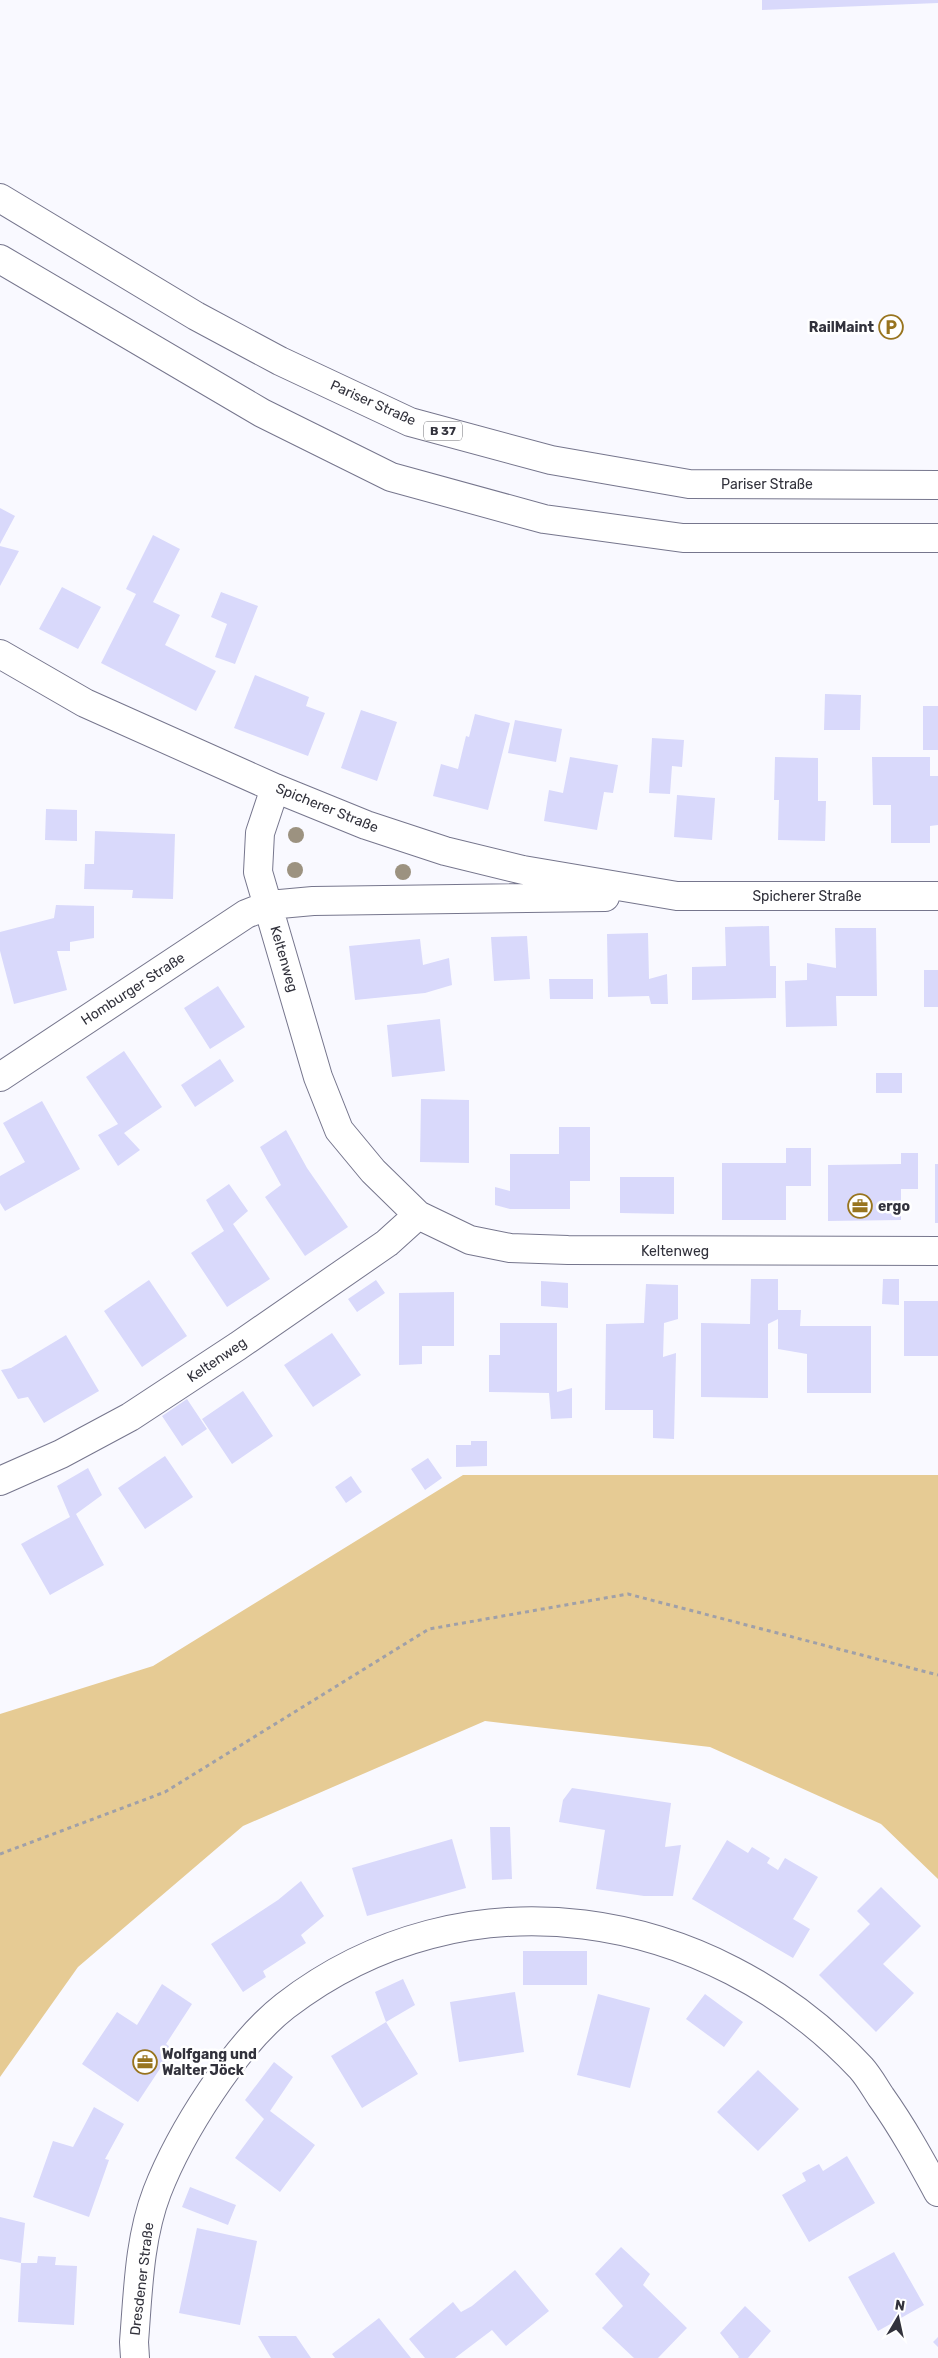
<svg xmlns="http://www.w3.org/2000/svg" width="938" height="2358" font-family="Rubik,sans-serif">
<rect width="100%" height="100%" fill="#f9f9ff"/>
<!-- green -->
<path fill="#e6cb94" d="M 463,1475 L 938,1475 L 938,1879 L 881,1824 L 710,1747 L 485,1721 L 243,1826 L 78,1967 L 0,2077 L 0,1714 L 153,1666 Z"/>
<!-- building -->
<path fill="#d9d9fb" d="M 762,0 L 938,0 L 938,3 L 762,10 Z
M 0,508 L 15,516 L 0,544 Z
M 153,535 L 180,549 L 153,602 L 180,615 L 165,645 L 216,671 L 196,711 L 101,663 L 136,594 L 126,589 Z
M 0,546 L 19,551 L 0,586 Z
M 62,587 L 101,607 L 78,649 L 39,629 Z
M 221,592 L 258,606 L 235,664 L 215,657 L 227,624 L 211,617 Z
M 255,675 L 309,697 L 306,706 L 325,713 L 308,756 L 234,728 Z
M 825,694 L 861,695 L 860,730 L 824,730 Z
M 923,706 L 938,706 L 938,750 L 923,750 Z
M 361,710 L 397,722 L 377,781 L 341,768 Z
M 475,714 L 510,723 L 488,810 L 433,796 L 441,764 L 458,769 L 466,736 L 469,737 Z
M 515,720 L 562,729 L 556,762 L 508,753 Z
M 652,738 L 684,740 L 682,767 L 672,766 L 670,794 L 649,793 Z
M 570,757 L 618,765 L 613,793 L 604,792 L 597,830 L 544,821 L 549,790 L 563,793 Z
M 775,757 L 818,758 L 818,801 L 826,801 L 825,841 L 778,840 L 779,800 L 774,800 Z
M 872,757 L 930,757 L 930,776 L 938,776 L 938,825 L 930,826 L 930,843 L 891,843 L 891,805 L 873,805 Z
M 677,795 L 715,798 L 712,840 L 674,837 Z
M 46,809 L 77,810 L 77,841 L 45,840 Z
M 95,831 L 175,834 L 173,899 L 132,898 L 133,890 L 84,889 L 85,864 L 94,864 Z
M 56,905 L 94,906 L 94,938 L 70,942 L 70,951 L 57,951 L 67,990 L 14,1004 L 0,951 L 0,932 L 54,918 Z
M 769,926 L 770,966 L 776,966 L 776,998 L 692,1000 L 692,967 L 726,966 L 725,927 Z
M 835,928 L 876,928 L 877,996 L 836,996 L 837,1026 L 786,1027 L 785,981 L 807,980 L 807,963 L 836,968 Z
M 648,933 L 649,979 L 667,974 L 668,1004 L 651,1004 L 649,996 L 608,997 L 607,934 Z
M 527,936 L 530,979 L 494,981 L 491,937 Z
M 420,939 L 423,965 L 449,958 L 452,985 L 425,993 L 355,1000 L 349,946 Z
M 924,970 L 938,970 L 938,1007 L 924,1007 Z
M 549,979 L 593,979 L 593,999 L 550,999 Z
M 218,986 L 245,1027 L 210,1049 L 184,1008 Z
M 440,1019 L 445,1071 L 392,1077 L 387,1025 Z
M 124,1051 L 162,1107 L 124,1133 L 140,1150 L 118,1166 L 98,1135 L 118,1124 L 86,1077 Z
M 220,1059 L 234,1081 L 195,1107 L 181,1085 Z
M 876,1073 L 902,1073 L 902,1093 L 876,1093 Z
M 421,1099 L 469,1100 L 469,1163 L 420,1162 Z
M 42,1101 L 80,1169 L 5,1211 L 0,1203 L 0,1176 L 25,1162 L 3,1123 Z
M 559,1127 L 590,1127 L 590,1181 L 570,1181 L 570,1209 L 510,1209 L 495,1205 L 495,1187 L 510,1191 L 510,1154 L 559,1154 Z
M 286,1130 L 307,1168 L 348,1227 L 305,1256 L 265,1197 L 281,1185 L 260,1147 Z
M 786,1148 L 811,1148 L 811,1186 L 786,1186 L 786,1220 L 722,1220 L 722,1163 L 786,1163 Z
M 901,1153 L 918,1153 L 918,1189 L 901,1189 L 901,1220 L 828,1221 L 828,1165 L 901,1164 Z
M 935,1164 L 938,1164 L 938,1223 L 935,1223 Z
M 620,1177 L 674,1177 L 674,1214 L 620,1213 Z
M 229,1184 L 248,1211 L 233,1224 L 270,1279 L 227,1307 L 191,1253 L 224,1231 L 206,1200 Z
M 751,1279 L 778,1279 L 778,1310 L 801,1310 L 800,1326 L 871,1326 L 871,1393 L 807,1393 L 807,1354 L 778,1349 L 778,1319 L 768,1324 L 768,1398 L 701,1397 L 701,1323 L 750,1324 Z
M 883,1279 L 899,1279 L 899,1305 L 882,1304 Z
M 149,1280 L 187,1336 L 142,1367 L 104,1311 Z
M 376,1280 L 385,1293 L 357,1312 L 348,1299 Z
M 541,1281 L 568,1283 L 568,1308 L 541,1306 Z
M 646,1284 L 678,1285 L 678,1319 L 664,1323 L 663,1357 L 676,1353 L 674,1439 L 653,1438 L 653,1410 L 605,1410 L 606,1324 L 644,1323 Z
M 454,1292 L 454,1346 L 422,1346 L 422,1364 L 399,1365 L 399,1293 Z
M 904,1301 L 938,1301 L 938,1356 L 904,1356 Z
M 500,1323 L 557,1323 L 557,1392 L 572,1388 L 572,1418 L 551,1419 L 549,1393 L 489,1392 L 489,1355 L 500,1355 Z
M 332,1333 L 361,1375 L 313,1407 L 284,1365 Z
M 66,1335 L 99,1391 L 44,1423 L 28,1397 L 18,1399 L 1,1370 L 11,1368 Z
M 243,1391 L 273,1436 L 232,1464 L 202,1419 Z
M 187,1399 L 207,1429 L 182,1446 L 162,1416 Z
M 471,1441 L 487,1441 L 487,1466 L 456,1467 L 456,1445 L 471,1445 Z
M 165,1456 L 193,1497 L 145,1529 L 118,1488 Z
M 428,1458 L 442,1478 L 425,1490 L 411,1469 Z
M 88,1468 L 102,1495 L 76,1514 L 104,1565 L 50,1595 L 21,1544 L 70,1517 L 57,1486 Z
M 351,1476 L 362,1492 L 346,1503 L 335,1487 Z
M 572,1788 L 671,1803 L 665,1847 L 681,1845 L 673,1896 L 644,1896 L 596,1889 L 605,1830 L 559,1822 L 563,1800 Z
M 490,1827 L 510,1827 L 512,1879 L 492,1880 Z
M 452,1839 L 466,1888 L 367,1916 L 352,1868 Z
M 727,1840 L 748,1853 L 752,1847 L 770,1858 L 767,1863 L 778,1870 L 785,1858 L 818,1877 L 793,1919 L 810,1929 L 793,1958 L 692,1899 Z
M 301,1881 L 324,1916 L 301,1935 L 306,1943 L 263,1971 L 266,1977 L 243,1992 L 211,1944 L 278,1900 Z
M 881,1887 L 921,1926 L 883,1964 L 914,1993 L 876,2032 L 819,1975 L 870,1924 L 857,1911 Z
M 523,1951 L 587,1951 L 587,1985 L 523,1985 Z
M 403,1979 L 415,2005 L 386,2022 L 418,2074 L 362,2108 L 331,2056 L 386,2022 L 375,1992 Z
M 162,1984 L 192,2004 L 166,2044 L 173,2049 L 138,2102 L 82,2064 L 117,2012 L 137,2025 Z
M 515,1992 L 524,2052 L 459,2062 L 450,2002 Z
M 598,1994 L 650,2008 L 630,2088 L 577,2075 Z
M 705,1994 L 743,2022 L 724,2047 L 686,2019 Z
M 274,2062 L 293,2077 L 270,2111 L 315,2145 L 280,2192 L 235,2158 L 264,2119 L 245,2100 Z
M 758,2070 L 799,2109 L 758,2151 L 717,2112 Z
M 94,2107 L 124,2124 L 105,2159 L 109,2160 L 89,2217 L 33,2197 L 53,2141 L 73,2147 Z
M 847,2156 L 875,2203 L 809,2242 L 782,2195 L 806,2181 L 802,2173 L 819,2164 L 823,2171 Z
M 190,2187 L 236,2205 L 228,2225 L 182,2207 Z
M 0,2217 L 25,2223 L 21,2263 L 0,2259 Z
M 197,2228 L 257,2241 L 240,2325 L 179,2313 Z
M 621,2247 L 650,2274 L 643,2285 L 687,2328 L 658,2358 L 634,2358 L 602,2328 L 623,2306 L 595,2274 Z
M 894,2252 L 924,2305 L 878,2331 L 848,2277 Z
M 38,2256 L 56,2257 L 55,2265 L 77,2266 L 74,2325 L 18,2322 L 21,2263 L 37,2263 Z
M 515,2270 L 549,2311 L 506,2346 L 492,2330 L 455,2358 L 425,2358 L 409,2339 L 453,2302 L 461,2312 L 472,2306 Z
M 745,2306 L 771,2331 L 748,2358 L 738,2358 L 739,2357 L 720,2333 Z
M 379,2318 L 411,2358 L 335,2358 L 332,2354 Z
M 258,2336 L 296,2336 L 311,2358 L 271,2358 Z
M 938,2337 L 938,2347 L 933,2342 Z"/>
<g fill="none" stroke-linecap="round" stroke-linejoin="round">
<!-- minor casing -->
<g stroke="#76768d" stroke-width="30">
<path id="minor" d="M 0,654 L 85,703 L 275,788 L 366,825 L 445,851 L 523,870 L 677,896 L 938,896
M 275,788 L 260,833 L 258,872 L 318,1077 L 339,1130 L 373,1171 L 418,1215 L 470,1240 L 510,1248 L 568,1250 L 938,1251
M 0,1077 L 246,914 L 269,905 L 313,901 L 605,897
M 0,1481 L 61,1454 L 130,1417 L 238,1346 L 387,1243 L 418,1215
M 135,2358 L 134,2342 C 138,2292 139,2239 157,2192 C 180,2133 235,2045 285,2006 C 465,1867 710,1907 861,2068 C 869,2077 875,2088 881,2097 C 903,2128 920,2159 938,2192"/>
</g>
<!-- primary casing -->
<g stroke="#76768d" stroke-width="30">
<path id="primary" d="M 0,198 L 196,316 L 280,361 L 410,422 L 551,460 L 689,484 L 938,485
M 0,259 L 262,413 L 391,477 L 544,519 L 683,538 L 938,538"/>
</g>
<!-- path -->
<path stroke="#a0a0a8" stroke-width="3" stroke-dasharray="4 4" stroke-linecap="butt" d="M 0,1854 L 165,1792 L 429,1629 L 628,1594 L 938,1675"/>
<!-- minor -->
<use href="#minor" stroke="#fff" stroke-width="28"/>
<!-- primary -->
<use href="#primary" stroke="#fff" stroke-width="28"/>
</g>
<!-- trees -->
<g fill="#9c9280">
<circle cx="296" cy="835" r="8"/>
<circle cx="295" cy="870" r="8"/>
<circle cx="403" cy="872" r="8"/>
</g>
<!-- icons -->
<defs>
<g id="parking-ring" transform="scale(1.25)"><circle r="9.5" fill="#fff" stroke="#98741e" stroke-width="1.5"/><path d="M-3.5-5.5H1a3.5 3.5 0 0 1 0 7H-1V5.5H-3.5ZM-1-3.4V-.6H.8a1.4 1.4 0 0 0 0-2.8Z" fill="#98741e"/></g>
<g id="office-ring" transform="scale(1.25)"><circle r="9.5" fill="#fff" stroke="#98741e" stroke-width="1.5"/><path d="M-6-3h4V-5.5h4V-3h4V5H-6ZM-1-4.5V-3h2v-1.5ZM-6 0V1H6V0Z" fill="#98741e"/></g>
</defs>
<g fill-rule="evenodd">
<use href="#parking-ring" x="891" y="327"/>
<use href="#office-ring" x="860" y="1206"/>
<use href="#office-ring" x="145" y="2062"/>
</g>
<g text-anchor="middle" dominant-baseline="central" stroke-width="5" stroke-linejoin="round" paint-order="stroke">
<!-- shield labels -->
<rect fill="#fff" stroke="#707076" stroke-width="1" x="424" y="421.5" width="38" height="19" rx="4"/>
<g font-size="12" font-weight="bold" fill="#32323c">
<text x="443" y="431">B 37</text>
</g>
<!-- poi labels -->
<g font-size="14" font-weight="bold" fill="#32323c" stroke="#fff" text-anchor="start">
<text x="874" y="327" text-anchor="end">RailMaint</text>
<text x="878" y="1206">ergo</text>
<text x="162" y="2054">Wolfgang und<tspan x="162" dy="16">Walter Jöck</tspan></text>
</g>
<!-- street labels -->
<g font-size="14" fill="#32323c" stroke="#fff">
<text transform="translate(373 403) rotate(24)">Pariser Straße</text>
<text x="767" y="484">Pariser Straße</text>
<text transform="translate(327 808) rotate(22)">Spicherer Straße</text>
<text x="807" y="896">Spicherer Straße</text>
<text transform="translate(284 959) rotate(74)">Keltenweg</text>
<text transform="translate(133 989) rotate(-33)">Homburger Straße</text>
<text x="675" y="1251">Keltenweg</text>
<text transform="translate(217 1360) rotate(-34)">Keltenweg</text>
<text transform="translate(142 2279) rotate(-83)">Dresdener Straße</text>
</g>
</g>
<!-- north arrow -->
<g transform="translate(898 2318) rotate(9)" stroke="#ffffff" stroke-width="4" paint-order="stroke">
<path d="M0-4L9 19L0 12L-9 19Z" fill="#32323c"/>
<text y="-8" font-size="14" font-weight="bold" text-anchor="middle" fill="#32323c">N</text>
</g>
</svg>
